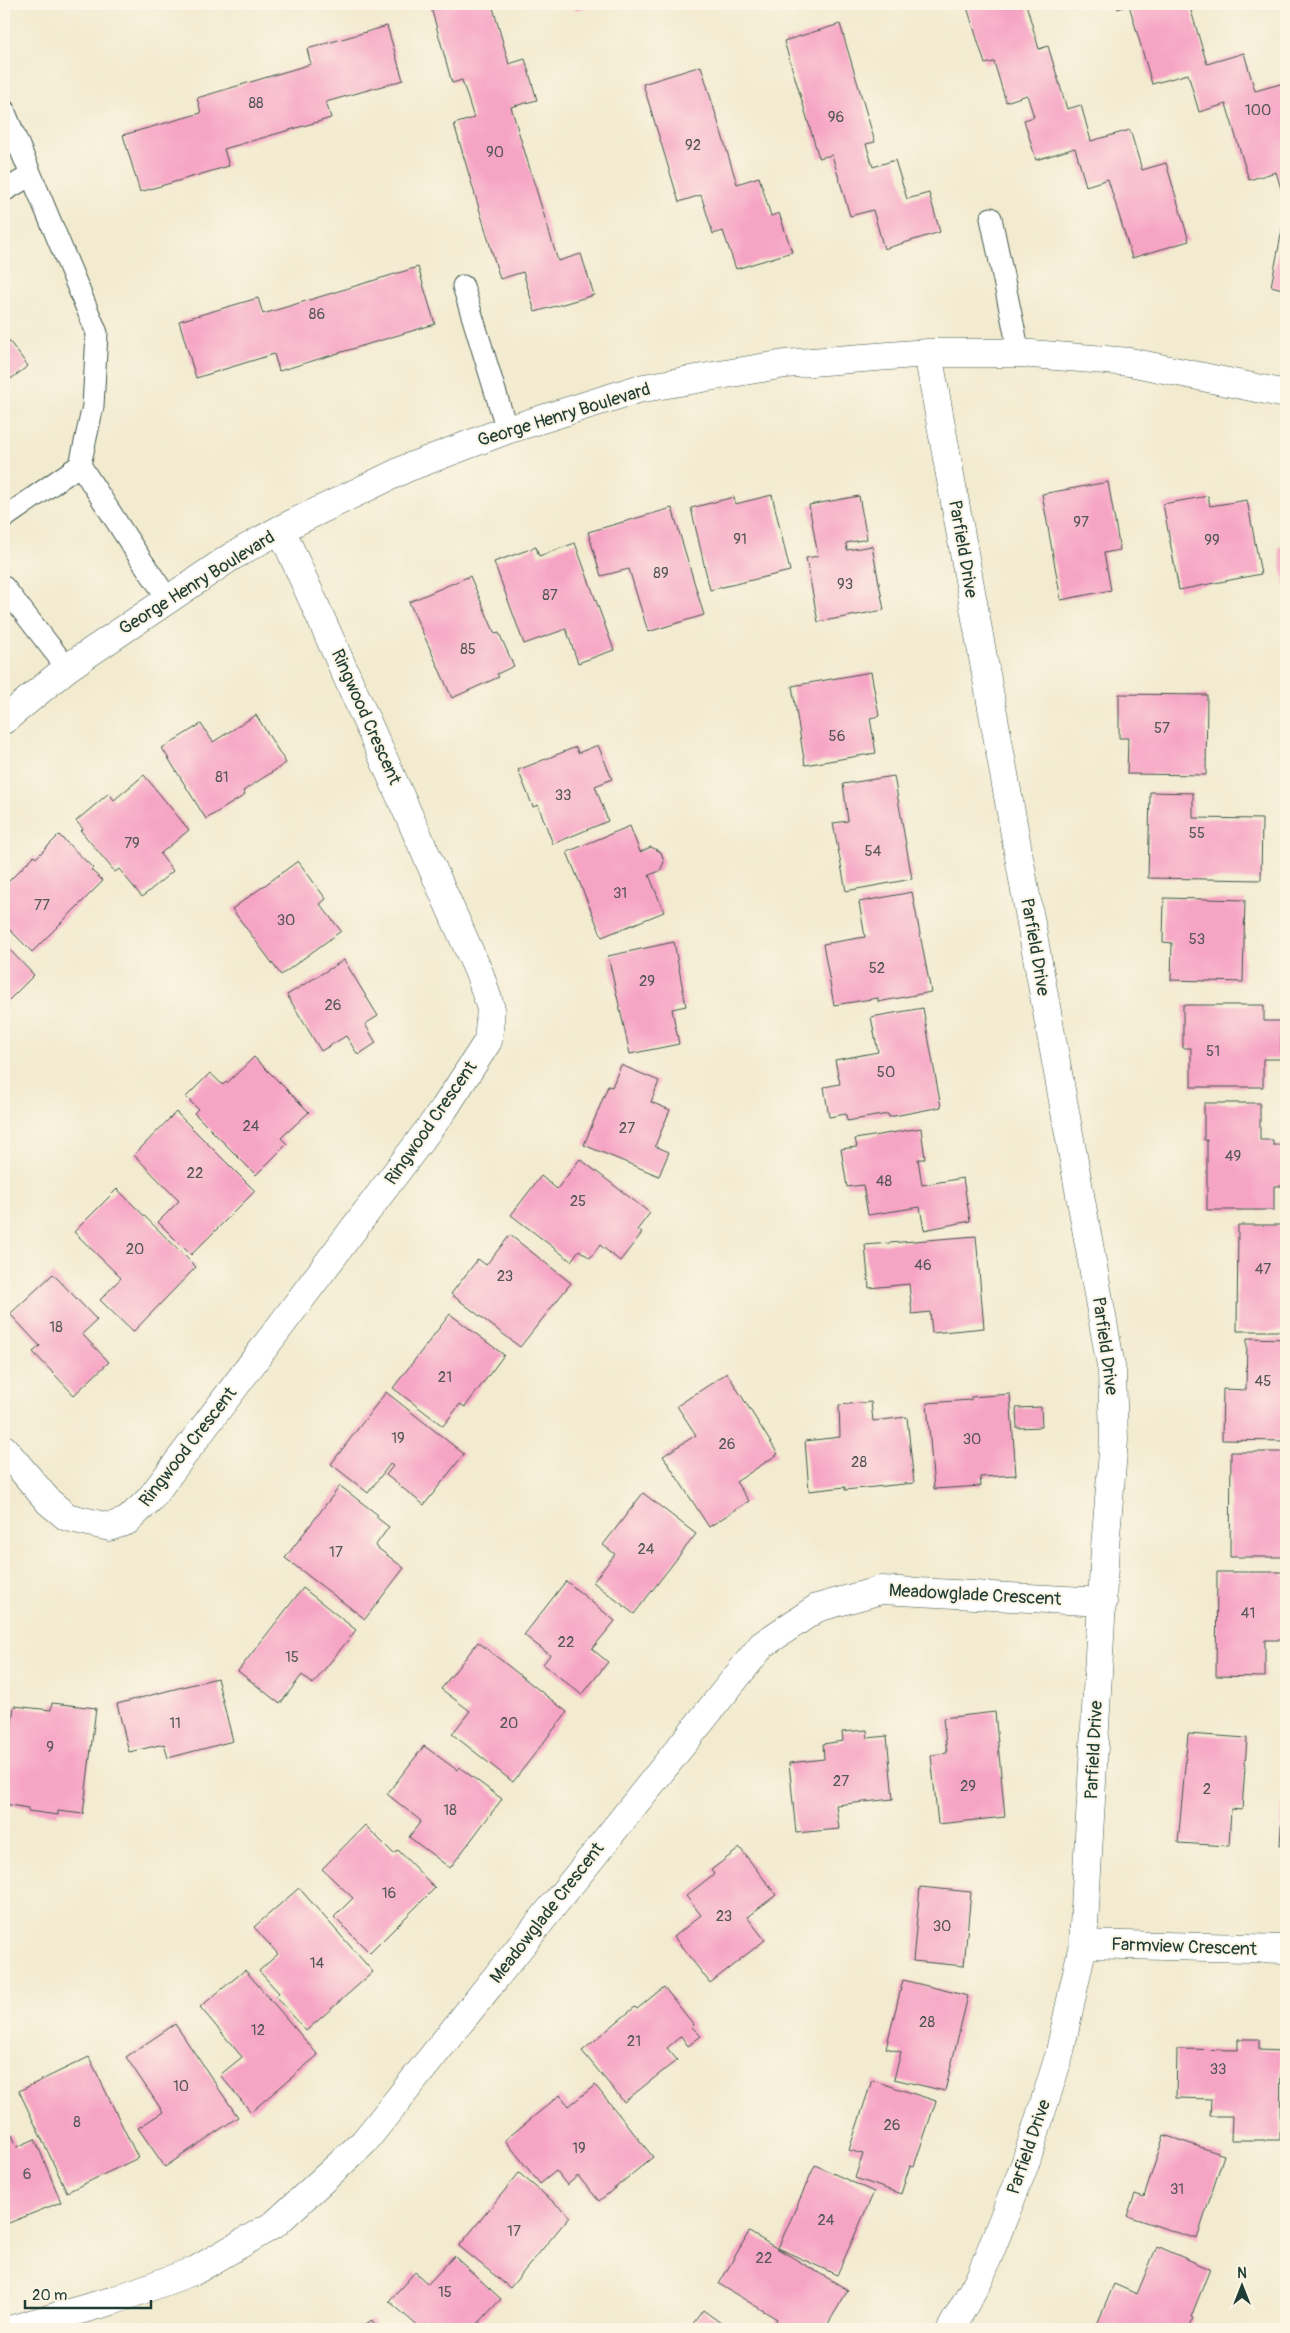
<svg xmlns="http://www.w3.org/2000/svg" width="1290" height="2333" font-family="Pangolin,sans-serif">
<rect width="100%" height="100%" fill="#fcf5e5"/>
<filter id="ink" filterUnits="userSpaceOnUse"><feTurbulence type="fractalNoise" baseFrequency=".02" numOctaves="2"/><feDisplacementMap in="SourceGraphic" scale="10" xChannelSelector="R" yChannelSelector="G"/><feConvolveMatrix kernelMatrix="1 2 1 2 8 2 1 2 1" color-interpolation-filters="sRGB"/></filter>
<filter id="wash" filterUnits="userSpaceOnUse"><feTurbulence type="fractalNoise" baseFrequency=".0096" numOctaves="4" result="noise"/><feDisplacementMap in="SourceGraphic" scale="20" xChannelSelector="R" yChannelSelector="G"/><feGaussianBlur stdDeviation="1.12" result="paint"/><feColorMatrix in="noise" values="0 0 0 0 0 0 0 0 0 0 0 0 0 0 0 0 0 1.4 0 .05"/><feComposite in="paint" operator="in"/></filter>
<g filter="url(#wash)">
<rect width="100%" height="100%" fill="#f2ebd0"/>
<g id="blocks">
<!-- building -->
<path fill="#f6a4c4" d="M 430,4 L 492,4 L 509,64 L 525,59 L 537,100 L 511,107 L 558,261 L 581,254 L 594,295 L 535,312 L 523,272 L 500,279 L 454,124 L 474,118 L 462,80 L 452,83 Z
M 574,4 L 596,4 L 576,10 Z
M 966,4 L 1026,4 L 1039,49 L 1048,46 L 1067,109 L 1081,105 L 1091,141 L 1130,130 L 1142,170 L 1166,163 L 1189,241 L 1132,258 L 1108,179 L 1086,186 L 1075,148 L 1036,160 L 1024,120 L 1034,117 L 1027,95 L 1006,102 L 994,62 L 985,64 Z
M 1116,4 L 1189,4 L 1207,64 L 1244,53 L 1255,91 L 1284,83 L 1286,89 L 1286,205 L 1276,172 L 1249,180 L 1226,104 L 1199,112 L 1188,74 L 1152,84 L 1129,5 L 1118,9 Z
M 840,24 L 875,142 L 866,144 L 873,167 L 895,160 L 907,199 L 929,193 L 940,232 L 884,249 L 873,210 L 850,216 L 832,155 L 819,158 L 784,41 Z
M 387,26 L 403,80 L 326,102 L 331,118 L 224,149 L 229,166 L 140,192 L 123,135 L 201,113 L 197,98 L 311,64 L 307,49 Z
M 701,66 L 737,184 L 759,177 L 771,216 L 779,213 L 792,252 L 736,269 L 723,231 L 713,234 L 701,195 L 679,202 L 643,84 Z
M 1285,215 L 1286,215 L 1286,290 L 1271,286 Z
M 418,267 L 435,324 L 279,371 L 274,354 L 196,378 L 179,321 L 258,298 L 263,314 Z
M 4,334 L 28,366 L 4,384 Z
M 1108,482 L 1120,550 L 1104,553 L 1111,590 L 1061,600 L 1042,494 Z
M 772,495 L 790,571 L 710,590 L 691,508 L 734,497 L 735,504 Z
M 859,496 L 867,539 L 846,543 L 847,550 L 872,546 L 884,610 L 818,622 L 806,558 L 818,556 L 809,505 Z
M 1208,496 L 1210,506 L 1247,500 L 1261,574 L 1179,590 L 1163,504 Z
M 672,508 L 704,615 L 648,632 L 629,569 L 601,576 L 588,532 Z
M 575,543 L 614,650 L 578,663 L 566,629 L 524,644 L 494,562 L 536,547 L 539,556 Z
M 1286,546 L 1286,587 L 1285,587 L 1278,548 Z
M 470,576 L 495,634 L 499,633 L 514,666 L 497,674 L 499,677 L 452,698 L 409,602 Z
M 871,672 L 879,716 L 870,718 L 876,753 L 805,765 L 792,686 Z
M 1119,694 L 1207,695 L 1206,775 L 1127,774 L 1128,738 L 1119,738 Z
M 256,715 L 286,763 L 243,791 L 245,795 L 206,819 L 162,748 L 201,724 L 213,742 Z
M 598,745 L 612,779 L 595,786 L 608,821 L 553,844 L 538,805 L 533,807 L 518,770 L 576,747 L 578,753 Z
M 144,775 L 189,830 L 160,854 L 173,871 L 142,897 L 119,869 L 115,872 L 81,831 L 83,829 L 76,821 L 109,793 L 114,800 Z
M 894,776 L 912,879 L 846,891 L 833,823 L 848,821 L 843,784 Z
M 1150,792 L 1193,793 L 1193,818 L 1262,819 L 1261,880 L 1148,878 Z
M 630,826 L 640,852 L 651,847 L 661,852 L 664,862 L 660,871 L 649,875 L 664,912 L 602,937 L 567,852 Z
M 59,835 L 93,868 L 91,870 L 103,881 L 32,952 L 4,924 L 4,886 L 34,856 L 36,858 Z
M 298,861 L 326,899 L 320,904 L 341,931 L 281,975 L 232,909 Z
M 912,892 L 931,992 L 878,1002 L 878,998 L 834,1005 L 823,944 L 865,937 L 859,902 Z
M 1164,898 L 1245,900 L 1243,982 L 1171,980 L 1172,943 L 1163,942 Z
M 674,942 L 686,1006 L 672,1009 L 679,1044 L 630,1054 L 608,956 Z
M 4,944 L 34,975 L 4,1005 Z
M 344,960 L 378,1016 L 365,1024 L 376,1043 L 358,1055 L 346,1036 L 321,1051 L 287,995 Z
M 1183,1005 L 1264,1005 L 1264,1021 L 1281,1021 L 1281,1059 L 1263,1059 L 1263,1087 L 1191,1087 L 1191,1048 L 1183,1048 Z
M 923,1008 L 941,1107 L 889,1117 L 888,1114 L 847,1121 L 846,1114 L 829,1117 L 824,1087 L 840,1084 L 835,1060 L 878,1052 L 871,1017 Z
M 254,1057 L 309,1112 L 281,1138 L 287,1144 L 256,1175 L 194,1113 L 198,1109 L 186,1097 L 210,1073 L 223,1085 L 226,1082 L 227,1083 Z
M 621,1065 L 659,1081 L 651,1102 L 670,1110 L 655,1146 L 669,1152 L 659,1176 L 584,1145 L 608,1086 L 612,1087 Z
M 1204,1103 L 1260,1103 L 1260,1140 L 1273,1140 L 1273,1145 L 1286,1145 L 1286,1186 L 1274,1186 L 1274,1210 L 1207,1210 L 1207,1140 L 1204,1140 Z
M 176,1112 L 255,1191 L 191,1255 L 158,1222 L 179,1201 L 134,1155 Z
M 921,1128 L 925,1159 L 918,1159 L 922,1185 L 963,1178 L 970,1221 L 924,1230 L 920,1207 L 868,1215 L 863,1185 L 847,1187 L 841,1149 L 857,1147 L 855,1139 Z
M 580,1159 L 650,1213 L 637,1230 L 642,1233 L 620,1261 L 600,1245 L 590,1258 L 579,1250 L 571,1261 L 511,1215 L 541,1176 L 557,1189 Z
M 117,1189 L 196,1267 L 133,1332 L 100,1300 L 121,1278 L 74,1232 Z
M 1238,1225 L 1286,1225 L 1286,1331 L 1237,1331 Z
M 510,1235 L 571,1283 L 520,1347 L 451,1294 L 478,1259 L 486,1265 Z
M 976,1236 L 984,1328 L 932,1333 L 930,1312 L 912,1314 L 909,1284 L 869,1288 L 865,1245 Z
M 53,1274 L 97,1320 L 82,1334 L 109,1362 L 74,1395 L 33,1352 L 40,1346 L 10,1314 Z
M 450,1314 L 504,1355 L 465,1407 L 460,1404 L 443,1426 L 393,1388 Z
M 1247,1338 L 1286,1339 L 1286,1441 L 1222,1440 L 1223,1389 L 1246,1390 Z
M 727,1373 L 778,1454 L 736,1482 L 749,1501 L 709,1527 L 663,1456 L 696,1435 L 677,1406 Z
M 386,1392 L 464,1454 L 424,1505 L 386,1475 L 393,1466 L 390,1464 L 368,1493 L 331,1464 Z
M 1010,1394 L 1016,1475 L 980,1477 L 981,1486 L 934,1489 L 927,1403 L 971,1400 L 971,1397 Z
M 871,1402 L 873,1421 L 907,1417 L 914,1483 L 845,1490 L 845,1487 L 809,1491 L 805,1441 L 840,1437 L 839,1405 Z
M 1041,1407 L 1042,1427 L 1017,1428 L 1016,1408 Z
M 1231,1452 L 1284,1452 L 1283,1488 L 1286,1488 L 1286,1557 L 1230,1557 Z
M 340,1486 L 378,1515 L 376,1517 L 389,1527 L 375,1546 L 404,1568 L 365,1619 L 285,1558 Z
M 643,1493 L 696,1534 L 634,1614 L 593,1582 L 615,1554 L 603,1545 Z
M 1217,1572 L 1283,1572 L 1283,1576 L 1286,1576 L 1283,1640 L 1265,1640 L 1265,1677 L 1216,1676 Z
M 566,1581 L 615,1621 L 592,1649 L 608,1662 L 582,1695 L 543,1664 L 550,1655 L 524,1635 Z
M 303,1588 L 356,1630 L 313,1684 L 302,1675 L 280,1704 L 238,1671 Z
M 478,1642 L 567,1712 L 513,1782 L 452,1734 L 470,1711 L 441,1689 Z
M 217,1678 L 233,1741 L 168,1758 L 164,1744 L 129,1752 L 117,1704 Z
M 52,1703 L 96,1708 L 83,1814 L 58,1811 L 58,1815 L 28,1811 L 28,1808 L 4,1804 L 4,1784 L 14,1706 L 51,1710 Z
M 995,1712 L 1005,1817 L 938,1824 L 931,1755 L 947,1753 L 943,1718 Z
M 867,1730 L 868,1738 L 887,1736 L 893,1799 L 836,1805 L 839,1829 L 796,1833 L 789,1763 L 824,1759 L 823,1744 L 843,1741 L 842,1732 Z
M 1188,1734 L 1247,1738 L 1242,1810 L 1231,1809 L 1229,1846 L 1178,1843 Z
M 424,1746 L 457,1770 L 459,1767 L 502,1799 L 450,1868 L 409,1837 L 421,1821 L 387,1794 Z
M 1285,1766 L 1286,1766 L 1286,1845 L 1280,1845 Z
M 365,1825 L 394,1854 L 398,1850 L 435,1888 L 370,1953 L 334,1917 L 353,1898 L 322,1869 Z
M 740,1848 L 776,1895 L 747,1917 L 765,1940 L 710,1983 L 674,1937 L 701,1915 L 686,1896 L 714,1874 L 711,1870 Z
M 920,1887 L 971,1892 L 964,1966 L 913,1961 Z
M 299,1888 L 373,1972 L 306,2031 L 276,1996 L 279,1993 L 259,1971 L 278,1954 L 254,1927 Z
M 245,1970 L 318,2055 L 251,2112 L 220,2075 L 242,2057 L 200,2007 Z
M 903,1980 L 968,1996 L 945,2091 L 894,2079 L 901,2052 L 886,2048 Z
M 664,1987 L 694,2025 L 692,2027 L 701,2036 L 688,2046 L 681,2036 L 667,2048 L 677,2060 L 624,2102 L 582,2051 L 635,2007 L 637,2009 Z
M 175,2024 L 238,2117 L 165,2167 L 138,2128 L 163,2112 L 126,2057 Z
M 1238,2039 L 1259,2039 L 1259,2050 L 1281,2051 L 1280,2140 L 1231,2140 L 1232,2116 L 1210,2116 L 1211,2099 L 1176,2098 L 1177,2049 L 1238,2050 Z
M 89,2057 L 138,2158 L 67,2192 L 19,2091 Z
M 872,2080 L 936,2101 L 914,2166 L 910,2165 L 901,2194 L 855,2178 L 863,2154 L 849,2150 Z
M 595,2085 L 653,2157 L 599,2201 L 578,2176 L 567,2185 L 556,2171 L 540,2184 L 505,2140 L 560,2095 L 569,2106 Z
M 4,2134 L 12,2135 L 17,2147 L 35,2139 L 61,2202 L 4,2225 Z
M 1164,2135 L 1224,2155 L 1197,2239 L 1127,2216 L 1135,2194 L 1144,2197 Z
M 815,2165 L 874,2192 L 837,2275 L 778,2248 Z
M 519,2173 L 570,2216 L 510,2288 L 459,2246 Z
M 749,2232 L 848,2290 L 825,2329 L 771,2329 L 777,2319 L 719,2284 Z
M 1157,2246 L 1210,2269 L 1191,2317 L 1193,2318 L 1188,2329 L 1101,2329 L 1096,2327 L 1114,2284 L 1137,2294 Z
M 454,2256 L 501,2299 L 473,2329 L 432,2329 L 426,2324 L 421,2329 L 389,2301 L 415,2272 L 428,2284 Z
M 703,2310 L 729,2329 L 689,2329 Z
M 372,2320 L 378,2329 L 358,2329 Z"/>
</g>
</g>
<g filter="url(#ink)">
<use href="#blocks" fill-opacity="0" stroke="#3f574b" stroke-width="1"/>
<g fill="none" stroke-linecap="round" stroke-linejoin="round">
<!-- lane casing -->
<g stroke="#3f574b" stroke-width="23">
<path id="lane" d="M 4,110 L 97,333 L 93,406 L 80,465 L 136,552 L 168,599
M 4,191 L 31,175
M 991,218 L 1019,353
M 463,286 L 507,430
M 4,518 L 80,465
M 4,587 L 67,668"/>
</g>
<!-- street casing -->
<g stroke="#3f574b" stroke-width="29">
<path id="street" d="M 928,353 L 1112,1372 L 1114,1440 L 1105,1547 L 1083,1944 L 1059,2056 L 1025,2164 L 980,2277 L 951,2329
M 4,720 L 67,668 L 231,557 L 281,529 L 407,468 L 507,430 L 638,389 L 785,364 L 928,353 L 1019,353 L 1130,362 L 1286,394
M 4,1449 L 49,1502 L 67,1517 L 109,1527 L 127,1521 L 150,1499 L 444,1109 L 488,1041 L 491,1009 L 480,975 L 281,529
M 1083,1944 L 1286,1949
M 13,2329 L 115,2300 L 196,2270 L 275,2224 L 364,2142 L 762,1645 L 817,1608 L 881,1590 L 1103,1602"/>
</g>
<!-- lane -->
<use href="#lane" stroke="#fff" stroke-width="21"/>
<!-- street -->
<use href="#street" stroke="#fff" stroke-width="28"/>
</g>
</g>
<g text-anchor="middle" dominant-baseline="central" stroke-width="4" stroke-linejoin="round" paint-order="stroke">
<!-- number labels -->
<g font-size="15" fill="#555758">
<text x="256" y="103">88</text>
<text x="1258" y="110">100</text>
<text x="836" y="117">96</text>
<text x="693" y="145">92</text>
<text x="495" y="152">90</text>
<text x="317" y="314">86</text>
<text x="1081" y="522">97</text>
<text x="740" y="539">91</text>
<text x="1212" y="540">99</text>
<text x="661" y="573">89</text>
<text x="845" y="584">93</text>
<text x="550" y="595">87</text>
<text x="468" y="649">85</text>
<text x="1162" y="728">57</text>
<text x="837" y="736">56</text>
<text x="222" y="777">81</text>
<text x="563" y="795">33</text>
<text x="1197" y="833">55</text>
<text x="132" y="843">79</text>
<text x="873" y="851">54</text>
<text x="620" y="893">31</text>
<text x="42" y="905">77</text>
<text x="286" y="920">30</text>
<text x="1197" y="939">53</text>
<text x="877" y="968">52</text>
<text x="647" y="981">29</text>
<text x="333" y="1005">26</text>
<text x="1213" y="1051">51</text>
<text x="886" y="1072">50</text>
<text x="251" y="1126">24</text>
<text x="627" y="1128">27</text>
<text x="1233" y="1156">49</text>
<text x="195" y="1173">22</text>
<text x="884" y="1181">48</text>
<text x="578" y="1201">25</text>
<text x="135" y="1249">20</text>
<text x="923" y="1265">46</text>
<text x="1263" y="1269">47</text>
<text x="505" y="1276">23</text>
<text x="56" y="1327">18</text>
<text x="445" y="1377">21</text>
<text x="1263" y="1381">45</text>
<text x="398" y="1438">19</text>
<text x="972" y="1439">30</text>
<text x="727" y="1444">26</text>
<text x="859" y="1462">28</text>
<text x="646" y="1549">24</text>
<text x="336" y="1552">17</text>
<text x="1248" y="1613">41</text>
<text x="566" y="1642">22</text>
<text x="292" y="1657">15</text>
<text x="175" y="1723">11</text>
<text x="509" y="1723">20</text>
<text x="50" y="1747">9</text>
<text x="841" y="1781">27</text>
<text x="968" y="1786">29</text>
<text x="1207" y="1789">2</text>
<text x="450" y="1810">18</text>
<text x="389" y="1893">16</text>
<text x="724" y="1916">23</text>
<text x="942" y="1926">30</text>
<text x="317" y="1963">14</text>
<text x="927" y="2022">28</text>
<text x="258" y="2030">12</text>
<text x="634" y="2041">21</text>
<text x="1218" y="2069">33</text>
<text x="181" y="2086">10</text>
<text x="77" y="2122">8</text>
<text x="892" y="2125">26</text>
<text x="579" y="2148">19</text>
<text x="27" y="2174">6</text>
<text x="1177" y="2189">31</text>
<text x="826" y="2220">24</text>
<text x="514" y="2231">17</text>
<text x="764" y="2258">22</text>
<text x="445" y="2292">15</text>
</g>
<!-- street labels -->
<g font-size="18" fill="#1f3d34" stroke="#fcf5e5">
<text transform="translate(564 415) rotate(-17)">George Henry Boulevard</text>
<text transform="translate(963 549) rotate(80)">Parfield Drive</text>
<text transform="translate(197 583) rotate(-32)">George Henry Boulevard</text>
<text transform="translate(366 717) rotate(66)">Ringwood Crescent</text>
<text transform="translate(1035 947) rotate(80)">Parfield Drive</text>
<text transform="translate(431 1123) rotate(-55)">Ringwood Crescent</text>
<text transform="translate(1105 1346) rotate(82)">Parfield Drive</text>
<text transform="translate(188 1447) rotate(-52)">Ringwood Crescent</text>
<text transform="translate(975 1595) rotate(3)">Meadowglade Crescent</text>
<text transform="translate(1094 1750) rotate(-87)">Parfield Drive</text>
<text transform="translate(547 1913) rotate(-52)">Meadowglade Crescent</text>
<text transform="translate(1184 1947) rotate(2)">Farmview Crescent</text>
<text transform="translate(1029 2147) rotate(-71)">Parfield Drive</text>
</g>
</g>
<!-- margin -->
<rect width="1290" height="2333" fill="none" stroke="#fcf5e5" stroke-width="20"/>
<!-- north arrow -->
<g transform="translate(1242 2286)" stroke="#fcf5e5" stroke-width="4" paint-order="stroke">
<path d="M0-4L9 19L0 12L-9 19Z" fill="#1f3d34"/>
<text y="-8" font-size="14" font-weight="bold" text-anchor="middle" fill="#1f3d34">N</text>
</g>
<!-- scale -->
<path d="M25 2300v8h126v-8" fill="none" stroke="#1f3d34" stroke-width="2.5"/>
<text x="32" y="2300" font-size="15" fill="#1f3d34" stroke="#fcf5e5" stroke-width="4" paint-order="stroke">20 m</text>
</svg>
